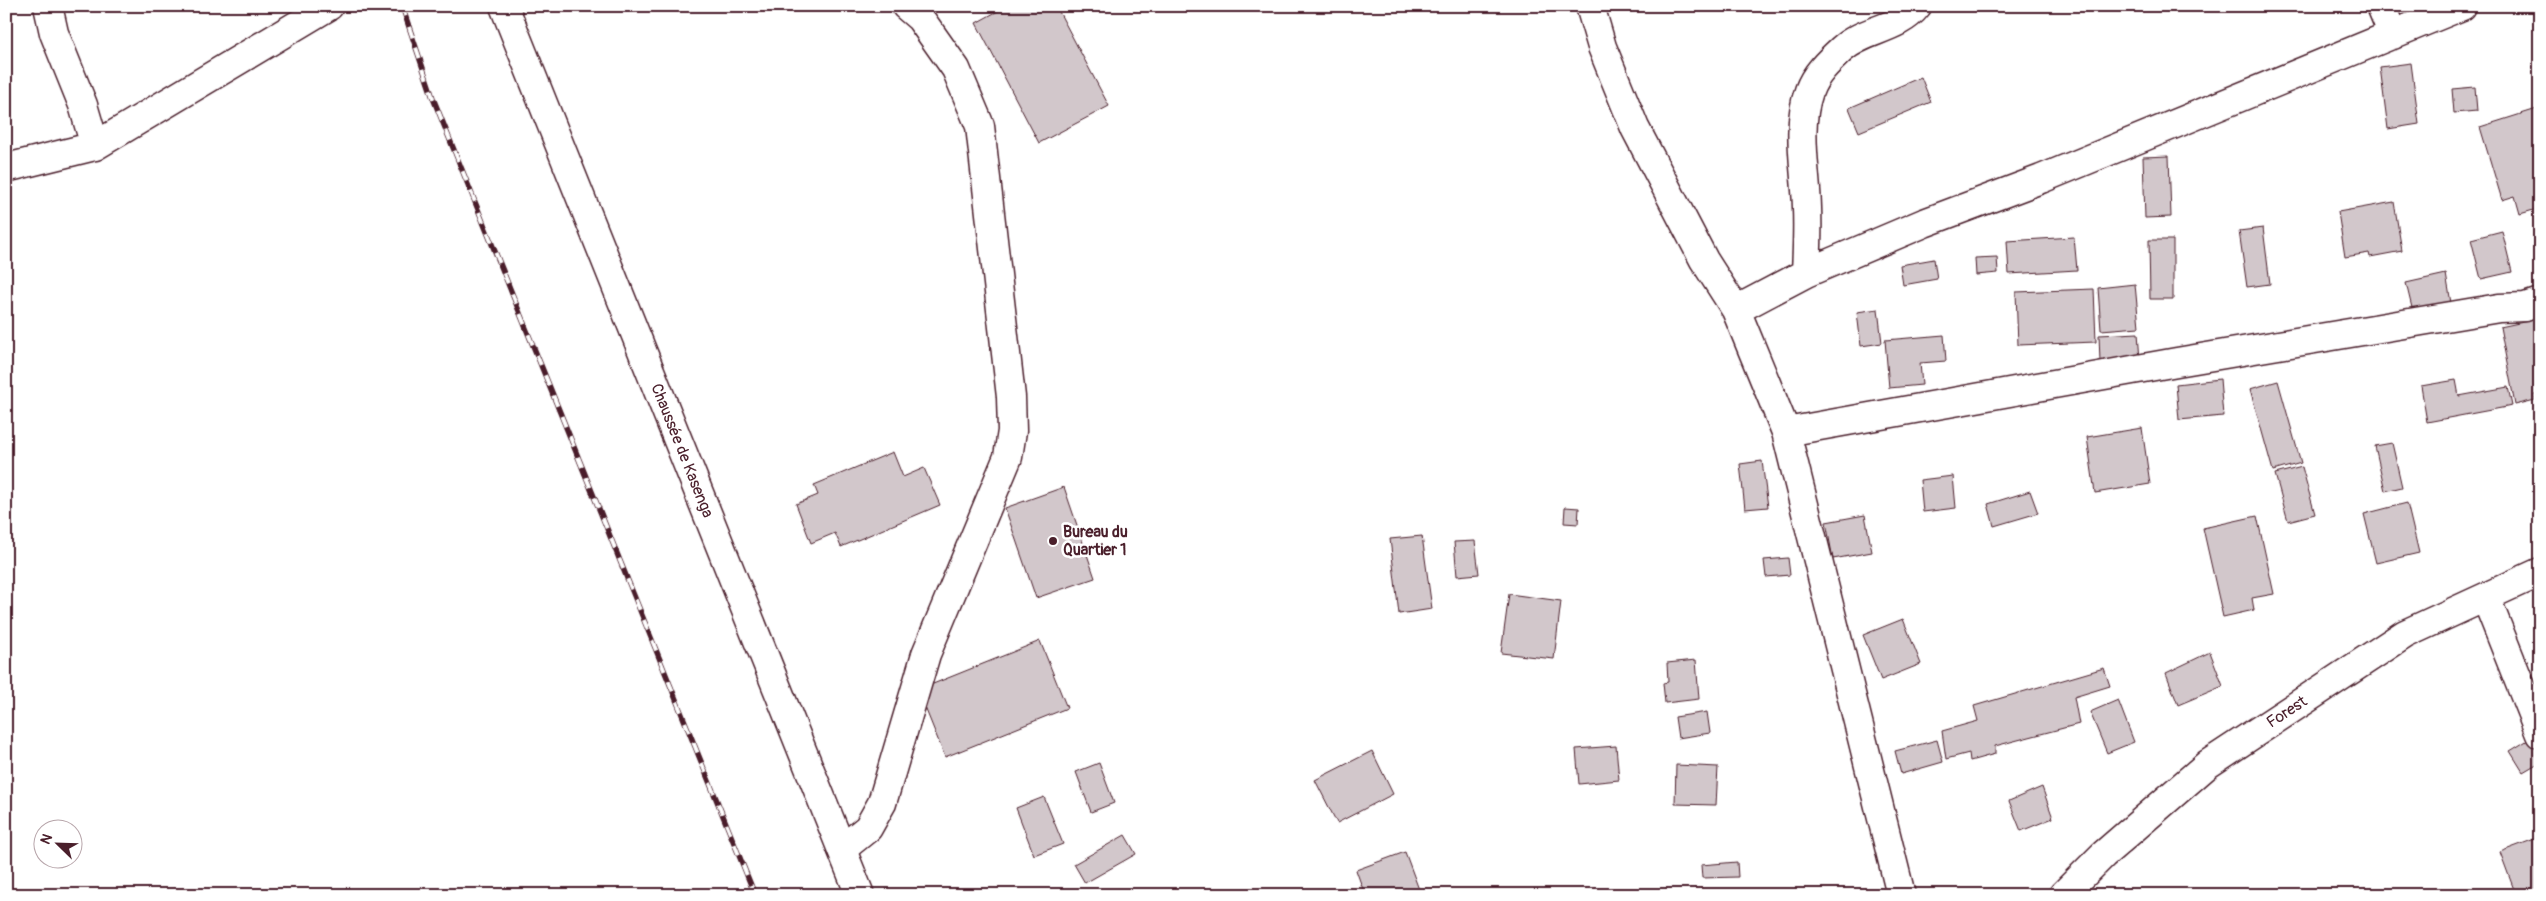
<svg xmlns="http://www.w3.org/2000/svg" width="2546" height="901" font-family="Pangolin,sans-serif">
<rect width="100%" height="100%" fill="#fff"/>
<filter id="ink" filterUnits="userSpaceOnUse"><feTurbulence type="fractalNoise" baseFrequency=".02" numOctaves="2"/><feDisplacementMap in="SourceGraphic" scale="10" xChannelSelector="R" yChannelSelector="G"/><feConvolveMatrix kernelMatrix="1 2 1 2 8 2 1 2 1" color-interpolation-filters="sRGB"/></filter>
<g filter="url(#ink)">
<!-- building -->
<path fill="#d2c7cb" stroke="#4a1f2b" d="M 1007,6 L 1056,6 L 1109,106 L 1039,143 L 976,23 Z
M 2411,63 L 2419,124 L 2388,129 L 2380,67 Z
M 1921,77 L 1931,102 L 1859,132 L 1849,108 Z
M 2475,87 L 2477,111 L 2454,113 L 2452,89 Z
M 2540,108 L 2540,208 L 2520,214 L 2515,196 L 2502,200 L 2480,127 Z
M 2169,156 L 2171,217 L 2145,218 L 2143,157 Z
M 2394,202 L 2402,251 L 2370,257 L 2369,253 L 2345,257 L 2338,212 Z
M 2263,228 L 2270,284 L 2247,287 L 2239,231 Z
M 2502,231 L 2512,272 L 2481,279 L 2471,239 Z
M 2074,237 L 2077,270 L 2009,274 L 2007,241 Z
M 2149,240 L 2173,240 L 2173,299 L 2150,299 Z
M 1997,257 L 1998,273 L 1976,275 L 1975,258 Z
M 1934,259 L 1937,279 L 1903,285 L 1900,265 Z
M 2446,274 L 2451,303 L 2413,312 L 2406,283 Z
M 2135,284 L 2139,327 L 2101,330 L 2098,288 Z
M 2094,289 L 2096,342 L 2018,345 L 2016,292 Z
M 1878,309 L 1882,343 L 1861,346 L 1857,312 Z
M 2538,319 L 2540,393 L 2534,395 L 2535,400 L 2515,405 L 2500,327 Z
M 2138,333 L 2140,360 L 2100,362 L 2099,335 Z
M 1944,335 L 1946,361 L 1920,363 L 1922,385 L 1889,388 L 1885,340 Z
M 2220,379 L 2223,416 L 2179,420 L 2176,384 Z
M 2456,380 L 2459,396 L 2508,387 L 2512,406 L 2427,422 L 2421,386 Z
M 2278,381 L 2301,463 L 2273,471 L 2250,389 Z
M 2142,428 L 2150,484 L 2095,493 L 2087,437 Z
M 2392,443 L 2402,487 L 2385,491 L 2375,446 Z
M 893,452 L 903,477 L 924,468 L 940,505 L 841,547 L 835,533 L 811,543 L 796,504 L 818,495 L 814,485 Z
M 1762,461 L 1768,507 L 1745,509 L 1740,464 Z
M 2302,467 L 2315,514 L 2288,521 L 2275,474 Z
M 1953,476 L 1956,508 L 1923,512 L 1920,480 Z
M 1064,487 L 1095,578 L 1036,598 L 1005,508 Z
M 2030,491 L 2038,513 L 1994,526 L 1988,504 Z
M 2407,503 L 2419,553 L 2376,563 L 2364,514 Z
M 1565,507 L 1579,508 L 1578,524 L 1564,523 Z
M 1865,515 L 1872,552 L 1833,559 L 1826,522 Z
M 2257,516 L 2274,594 L 2252,598 L 2254,610 L 2223,617 L 2203,528 Z
M 1422,536 L 1432,609 L 1399,614 L 1390,539 Z
M 1475,541 L 1479,574 L 1457,576 L 1454,542 Z
M 1788,558 L 1790,575 L 1766,577 L 1764,560 Z
M 1509,594 L 1561,601 L 1554,659 L 1501,653 Z
M 1903,619 L 1921,664 L 1881,680 L 1863,635 Z
M 1040,641 L 1067,708 L 945,757 L 918,690 Z
M 2210,652 L 2223,686 L 2178,705 L 2166,673 Z
M 1696,660 L 1699,699 L 1665,703 L 1663,683 L 1668,682 L 1667,663 Z
M 2104,668 L 2110,686 L 2074,697 L 2079,724 L 1995,746 L 1995,754 L 1970,761 L 1969,753 L 1946,759 L 1942,731 L 1978,721 L 1974,706 Z
M 2118,700 L 2134,742 L 2107,753 L 2090,712 Z
M 1707,712 L 1710,733 L 1678,738 L 1675,717 Z
M 2533,737 L 2540,747 L 2540,762 L 2523,772 L 2510,751 Z
M 1937,740 L 1943,762 L 1901,774 L 1895,751 Z
M 1616,746 L 1619,780 L 1579,784 L 1576,749 Z
M 1372,751 L 1393,794 L 1337,823 L 1315,780 Z
M 1099,763 L 1114,803 L 1091,812 L 1076,772 Z
M 1676,765 L 1718,767 L 1716,805 L 1675,804 Z
M 2042,787 L 2053,818 L 2021,831 L 2009,801 Z
M 1044,797 L 1063,844 L 1034,855 L 1016,808 Z
M 1125,835 L 1136,854 L 1085,883 L 1074,864 Z
M 2540,837 L 2540,895 L 2516,895 L 2500,852 Z
M 1405,852 L 1421,895 L 1365,895 L 1356,870 Z
M 1737,862 L 1738,877 L 1702,878 L 1701,865 Z"/>
<g fill="none" stroke-linecap="round" stroke-linejoin="round">
<!-- minor casing -->
<g stroke="#4a1f2b" stroke-width="31">
<path id="minor" d="M 48,6 L 54,33 L 83,105 L 95,146
M 1590,6 L 1602,47 L 1635,128 L 1704,260 L 1736,310 L 1786,432 L 1901,895
M 2381,6 L 2393,35
M 6,168 L 95,146 L 329,6
M 1806,273 C 1807,251 1808,230 1807,208 C 1806,169 1796,128 1809,91 C 1815,74 1829,61 1842,49 C 1864,29 1898,30 1917,6
M 1736,310 L 1806,273 L 1924,223 L 2041,179 L 2462,6
M 1786,432 L 2177,362 L 2499,308 L 2525,307 L 2540,302
M 2486,598 L 2540,734
M 842,849 L 868,828 L 882,803 L 926,654 L 1008,457 L 1012,431 L 1011,397 L 980,126 L 956,69 L 920,18 L 906,6"/>
</g>
<!-- tertiary casing -->
<g stroke="#4a1f2b" stroke-width="31">
<g id="tertiary">
<path id="s1" d="M 2063,895 L 2103,855 L 2208,764 L 2405,634 L 2540,572"/>
</g>
</g>
<!-- secondary casing -->
<g stroke="#4a1f2b" stroke-width="31">
<g id="secondary">
<path id="s2" d="M 504,6 L 860,895"/>
</g>
</g>
<!-- minor -->
<use href="#minor" stroke="#fff" stroke-width="28"/>
<!-- tertiary -->
<use href="#tertiary" stroke="#fff" stroke-width="28"/>
<!-- secondary -->
<use href="#secondary" stroke="#fff" stroke-width="28"/>
<!-- rail casing -->
<g stroke="#4a1f2b" stroke-width="5.5">
<path id="rail" d="M 402,6 L 433,98 L 755,895"/>
</g>
<!-- rail -->
<use href="#rail" stroke="#fff" stroke-width="4" stroke-dasharray="11" stroke-linecap="butt"/>
</g>
</g>
<!-- markers -->
<circle fill="#4a1f2b" stroke="#fff" stroke-width="2" cx="1053" cy="541" r="5"/>
<g text-anchor="middle" dominant-baseline="central" stroke-width="5" stroke-linejoin="round" paint-order="stroke">
<!-- street labels -->
<g font-size="16" fill="#4a1f2b" stroke="#fff">
<text stroke="none"><textPath href="#s2" startOffset="479">Chaussée de Kasenga</textPath></text>
<text stroke="none"><textPath href="#s1" startOffset="290">Forest</textPath></text>
</g>
<!-- poi labels -->
<g font-size="16" font-weight="bold" fill="#4a1f2b" stroke="#fff" text-anchor="start">
<text x="1063" y="532">Bureau du<tspan x="1063" dy="18">Quartier 1</tspan></text>
</g>
</g>
<!-- margin -->
<rect width="2546" height="901" fill="none" stroke="#fff" stroke-width="25"/>
<rect x="12" y="12" width="2521" height="876" fill="none" stroke="#4a1f2b" stroke-width="2" filter="url(#ink)"/>
<!-- north arrow -->
<g transform="translate(58 844) rotate(293)"><circle r="24" fill="#ffffff" stroke="#b7a5aa"/>
<path d="M0-4L9 19L0 12L-9 19Z" fill="#4a1f2b"/>
<text y="-8" font-size="14" font-weight="bold" text-anchor="middle" fill="#4a1f2b">N</text>
</g>
</svg>
